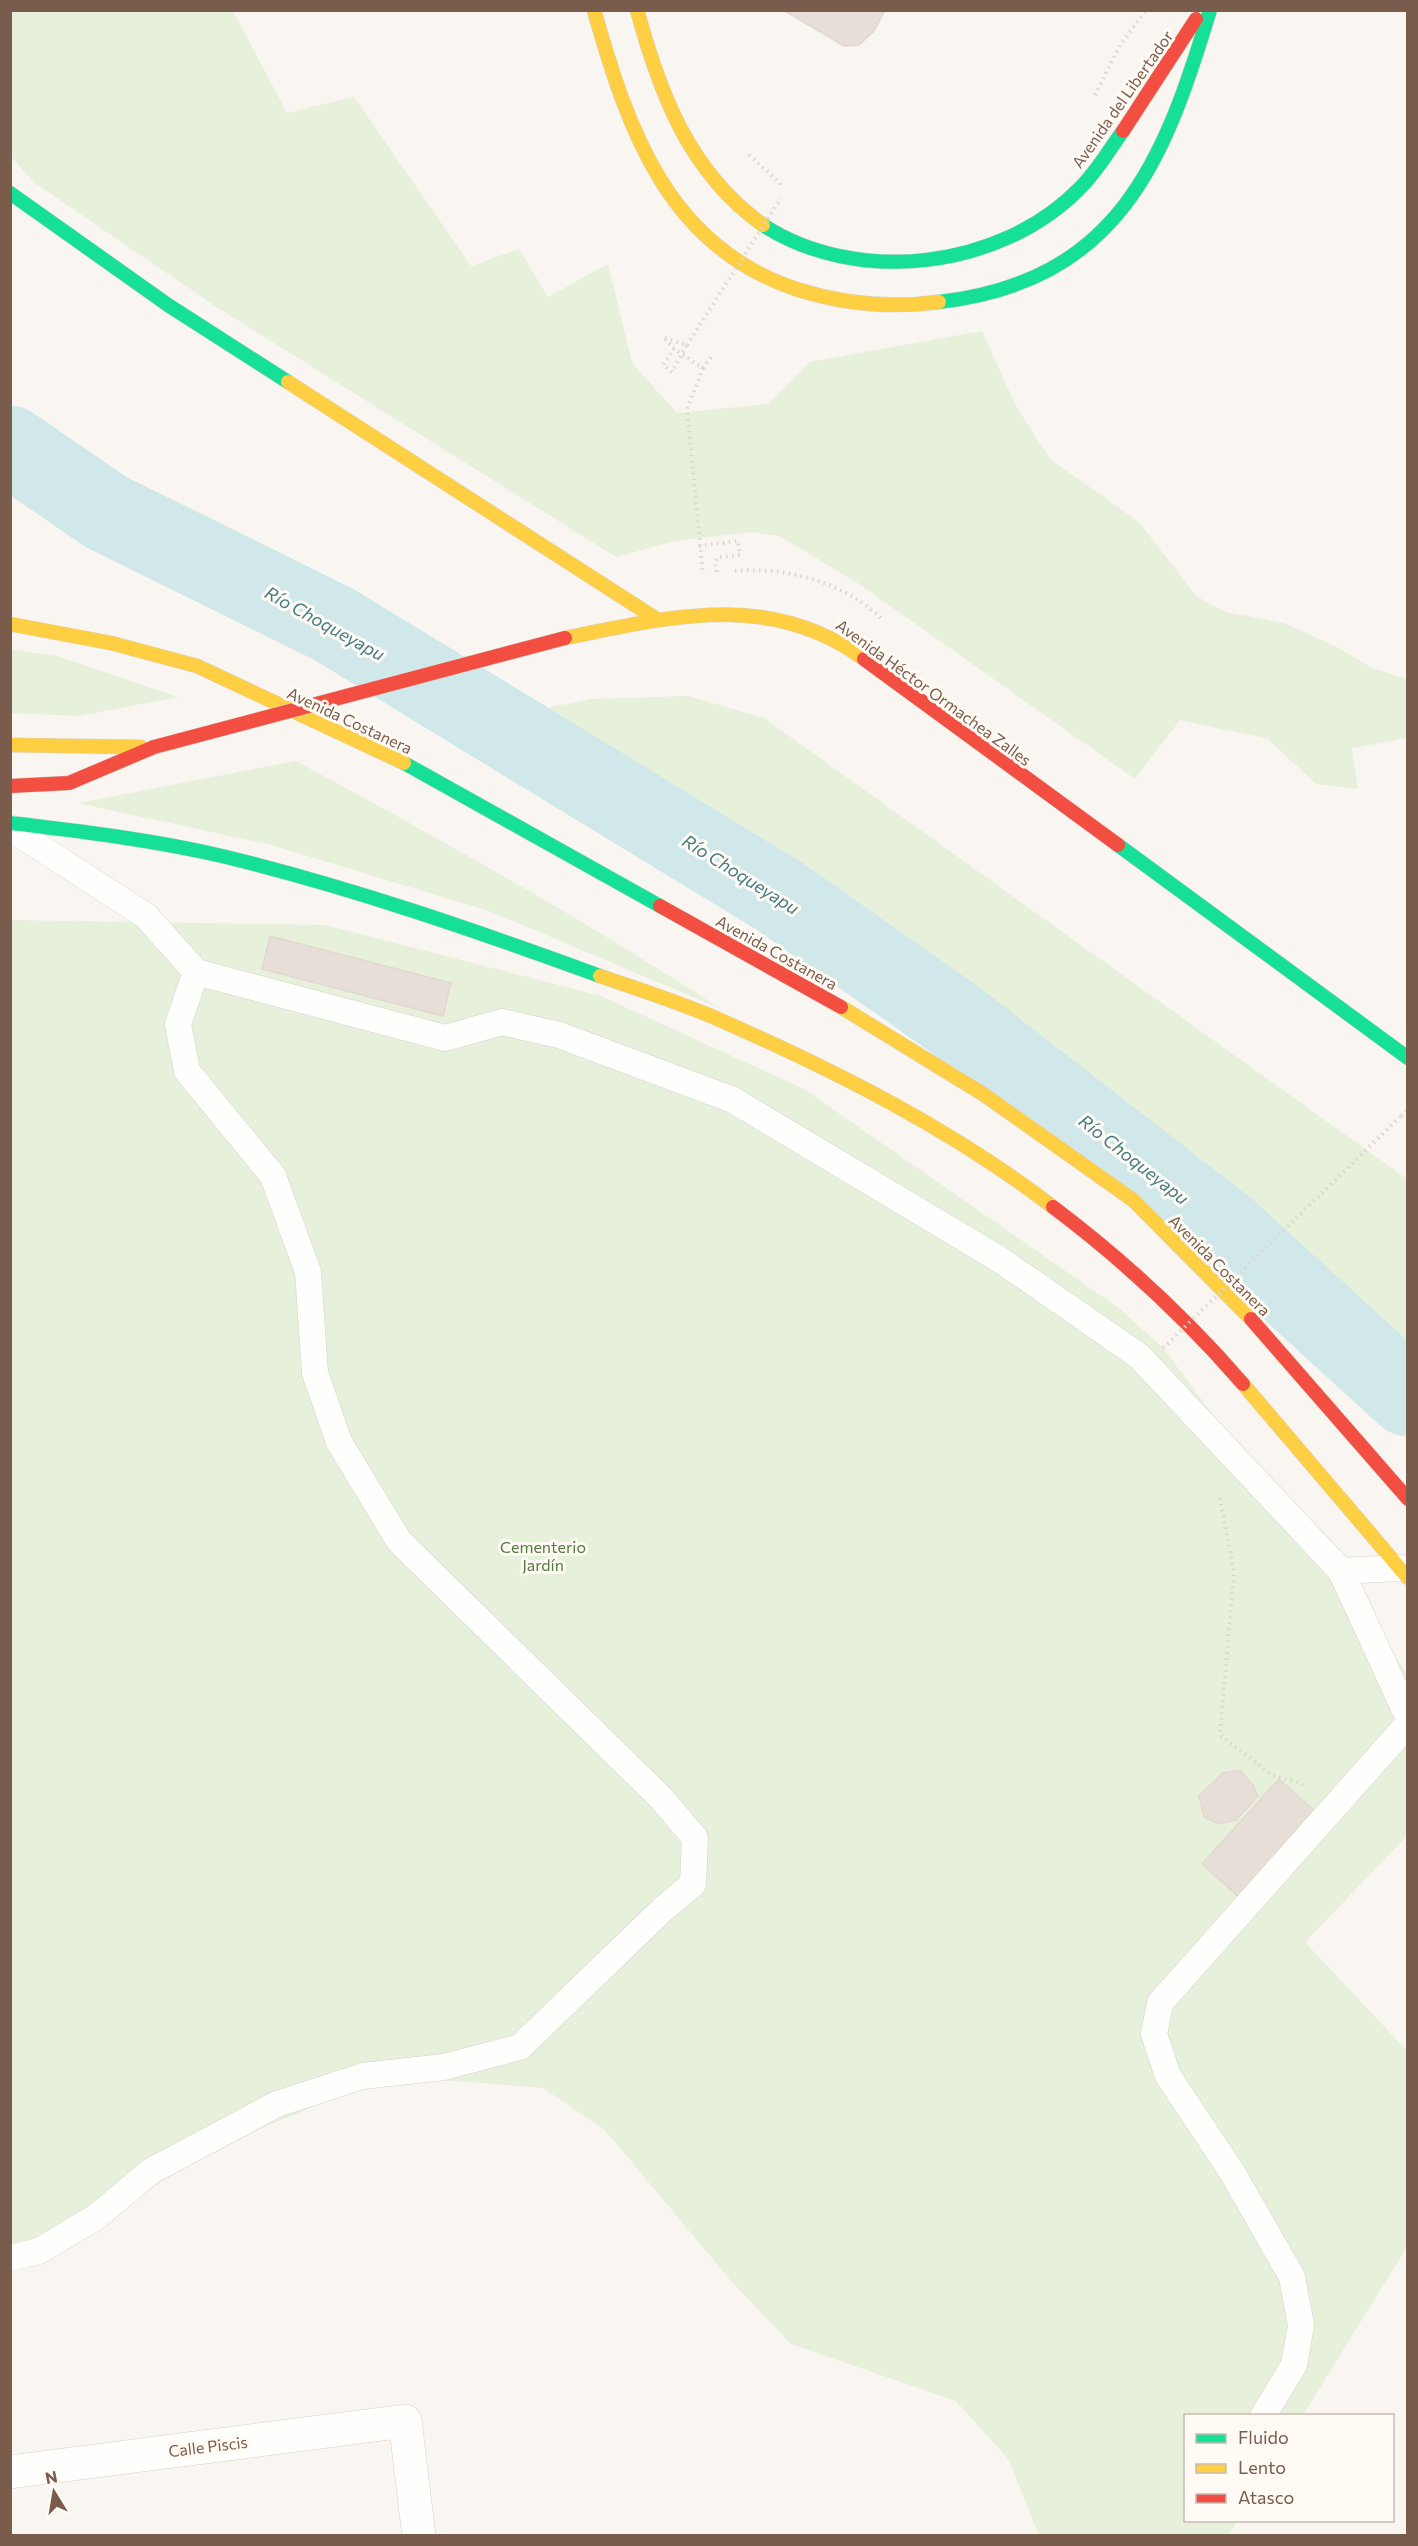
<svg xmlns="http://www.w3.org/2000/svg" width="1418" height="2546" font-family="Commissioner,sans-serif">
<rect width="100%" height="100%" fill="#f9f5f0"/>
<!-- green -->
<path fill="#e7f0db" d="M 11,10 L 233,11 L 287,113 L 354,97 L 471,266 L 519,249 L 548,297 L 608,264 L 632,363 L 677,413 L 768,404 L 810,362 L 982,331 L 1016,406 L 1050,459 L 1139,522 L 1196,596 L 1225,612 L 1284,623 L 1337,647 L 1372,668 L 1407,679 L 1407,738 L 1352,748 L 1358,789 L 1316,784 L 1268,739 L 1180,720 L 1135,779 L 859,584 L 780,536 L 752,532 L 675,541 L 616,557 L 215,306 L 35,183 L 11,157 Z
M 10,649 L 57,656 L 178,697 L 79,716 L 11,713 Z
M 688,696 L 764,718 L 1407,1179 L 1407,1413 L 1191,1203 L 1059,1097 L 798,898 L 619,788 L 493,719 L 590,699 Z
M 296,761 C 440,839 582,918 719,1008 L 489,911 L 271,845 L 78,803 Z
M 11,920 L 325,925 L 601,996 L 804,1089 L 1120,1309 L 1163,1348 L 1407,1673 L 1407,1836 L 1305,1942 L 1407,2051 L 1407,2247 L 1303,2415 L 1186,2416 L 1186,2520 L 1238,2521 L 1229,2535 L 1039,2535 L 1009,2460 L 956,2401 L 791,2344 L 732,2282 L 605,2130 L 543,2088 L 443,2080 L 353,2090 L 260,2129 L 164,2179 L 99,2227 L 11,2265 Z"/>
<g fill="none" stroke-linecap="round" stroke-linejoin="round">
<!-- river -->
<path stroke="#d0e8ea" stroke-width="81" d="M 10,446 L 106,512 L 333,624 L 779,896 L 954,1019 L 1225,1229 L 1408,1396"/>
</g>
<!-- building -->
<path fill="#e6ded7" stroke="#e2d8d2" stroke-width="1.5" d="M 783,10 L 885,10 L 874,31 L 859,45 L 844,46 Z
M 270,936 L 451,983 L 443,1016 L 262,969 Z
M 1240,1770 L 1253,1785 L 1258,1796 L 1236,1820 L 1218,1824 L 1204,1817 L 1199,1796 L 1223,1773 Z
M 1279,1779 L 1318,1814 L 1241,1899 L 1202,1864 Z"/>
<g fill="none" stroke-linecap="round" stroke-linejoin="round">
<!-- lane casing -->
<g stroke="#d7d1cb" stroke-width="27">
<path id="lane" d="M 10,828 L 146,916 L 196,972 L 445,1038 L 502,1022 L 559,1035 L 733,1100 L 999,1259 L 1139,1356 L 1341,1571 L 1400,1568
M 1341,1571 L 1408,1717
M 10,2258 L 39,2251 L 96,2217 L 151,2171 L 277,2104 L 363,2076 L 444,2067 L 520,2047 L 663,1909 L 693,1884 L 695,1838 L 661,1798 L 399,1541 L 339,1442 L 315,1373 L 308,1272 L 273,1176 L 187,1071 L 178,1024 L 196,972
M 1263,2416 L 1294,2365 L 1301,2325 L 1292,2277 L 1232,2172 L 1168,2076 L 1154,2034 L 1160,2003 L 1408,1724"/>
</g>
<!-- street casing -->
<g stroke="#d7d1cb" stroke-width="34">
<path id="street" d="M 10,2472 L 405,2421 L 419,2536"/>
</g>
<!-- fast casing -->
<g stroke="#d9d2cb" stroke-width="15">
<path id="fast" d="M 10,193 L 168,305 L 288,382
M 763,225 C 857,286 1000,269 1079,189 C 1096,173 1109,150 1123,131
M 939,302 C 1118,281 1164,163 1210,10
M 404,763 L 660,906
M 10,823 C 80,831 153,840 222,856 C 350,887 477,931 600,976
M 1118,845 L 1408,1058"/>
</g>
<!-- slow casing -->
<g stroke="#d9d2cb" stroke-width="15">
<path id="slow" d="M 594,10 C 628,130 668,248 799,290 C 844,304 893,308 939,302
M 637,10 C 660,94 689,172 763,225
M 288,382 L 658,620
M 10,624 L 111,643 L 197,666 L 404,763
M 565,638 C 670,617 770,590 864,659
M 10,745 L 141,747
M 600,976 C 640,990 682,1003 720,1020 C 836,1071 953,1130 1053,1207
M 841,1007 L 983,1094 L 1133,1200 L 1251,1319
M 1243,1384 L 1408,1578"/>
</g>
<!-- jam casing -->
<g stroke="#d9d2cb" stroke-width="15">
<path id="jam" d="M 1123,131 L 1196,19
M 864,659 L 1118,845
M 10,786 L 69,783 L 154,747
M 660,906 L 841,1007
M 1053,1207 C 1122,1259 1186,1318 1243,1384
M 1251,1319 L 1408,1499"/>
</g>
<!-- path -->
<path stroke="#dcd5d0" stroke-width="4" stroke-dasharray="1.5 4.5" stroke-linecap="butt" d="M 1095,95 L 1120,45 L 1146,10
M 749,155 L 780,183 L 781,188
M 665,338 L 687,345 L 672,372 L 663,365 L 674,349
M 665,339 L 674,349 L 703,368 L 713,354
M 703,368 L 687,409 L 703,574
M 699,546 L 738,541 L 740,555 L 718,557 L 715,562 L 717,573
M 735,571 C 785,566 845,583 881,618
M 1401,1116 L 1408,1110
M 1220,1498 L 1234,1572 L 1220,1735 L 1272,1775 L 1300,1783 L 1305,1787"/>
<!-- lane -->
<use href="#lane" stroke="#fefefd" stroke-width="26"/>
<!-- street -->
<use href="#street" stroke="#fefefd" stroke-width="33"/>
<!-- fast -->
<use href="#fast" stroke="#16e098" stroke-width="14"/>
<!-- slow -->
<use href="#slow" stroke="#ffcf43" stroke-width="14"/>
<!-- jam -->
<use href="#jam" stroke="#f24e42" stroke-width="14"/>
<!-- jam-bridge casing -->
<g stroke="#d9d2cb" stroke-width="15" stroke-linecap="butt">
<path id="jam-bridge" d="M 154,747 L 565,638"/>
</g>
<!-- path-bridge -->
<path stroke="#dcd5d0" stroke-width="4" stroke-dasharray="1.5 4.5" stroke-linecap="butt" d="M 687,345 L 781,198
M 1163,1348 L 1401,1116"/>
<!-- jam-bridge -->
<use href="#jam-bridge" stroke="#f24e42" stroke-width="14"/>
</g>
<g text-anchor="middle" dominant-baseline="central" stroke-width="6" stroke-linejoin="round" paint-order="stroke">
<!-- street labels -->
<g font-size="16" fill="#7a5c4d" stroke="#fffaf3">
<text transform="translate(1122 99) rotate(-55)">Avenida del Libertador</text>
<text transform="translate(934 692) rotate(36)">Avenida Héctor Ormachea Zalles</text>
<text transform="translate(350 720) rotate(25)">Avenida Costanera</text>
<text transform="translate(777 952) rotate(29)">Avenida Costanera</text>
<text transform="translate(1220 1265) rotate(45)">Avenida Costanera</text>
<text transform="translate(208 2446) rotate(-7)">Calle Piscis</text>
</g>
<!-- park labels -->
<g font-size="16" fill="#537a41" stroke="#fffaf3">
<text x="543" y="1546">Cementerio<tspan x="543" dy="18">Jardín</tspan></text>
</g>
<!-- water labels -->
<g font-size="18" font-style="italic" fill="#437c86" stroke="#fffaf3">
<text transform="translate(325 623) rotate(29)">Río Choqueyapu</text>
<text transform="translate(741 874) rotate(32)">Río Choqueyapu</text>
<text transform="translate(1134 1159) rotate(38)">Río Choqueyapu</text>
</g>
</g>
<!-- border -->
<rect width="1418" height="2546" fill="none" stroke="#7a5c4d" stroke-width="24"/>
<!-- legend -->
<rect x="1184" y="2414" width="210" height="108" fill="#fffaf3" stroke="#cabbb1" stroke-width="1.5"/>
<rect x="1196" y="2434" width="30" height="9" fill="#16e098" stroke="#cabbb1" stroke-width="1.5"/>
<text x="1238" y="2444" font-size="18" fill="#7a5c4d">Fluido</text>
<rect x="1196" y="2464" width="30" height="9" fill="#ffcf43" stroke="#cabbb1" stroke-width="1.5"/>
<text x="1238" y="2474" font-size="18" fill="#7a5c4d">Lento</text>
<rect x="1196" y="2494" width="30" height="9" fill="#f24e42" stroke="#cabbb1" stroke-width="1.5"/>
<text x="1238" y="2504" font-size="18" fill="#7a5c4d">Atasco</text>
<!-- north arrow -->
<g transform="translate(54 2492) rotate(349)" stroke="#fffaf3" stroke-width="4.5" paint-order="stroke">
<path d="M0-4.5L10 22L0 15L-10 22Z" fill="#7a5c4d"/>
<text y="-9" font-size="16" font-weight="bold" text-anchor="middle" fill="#7a5c4d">N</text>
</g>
</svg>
